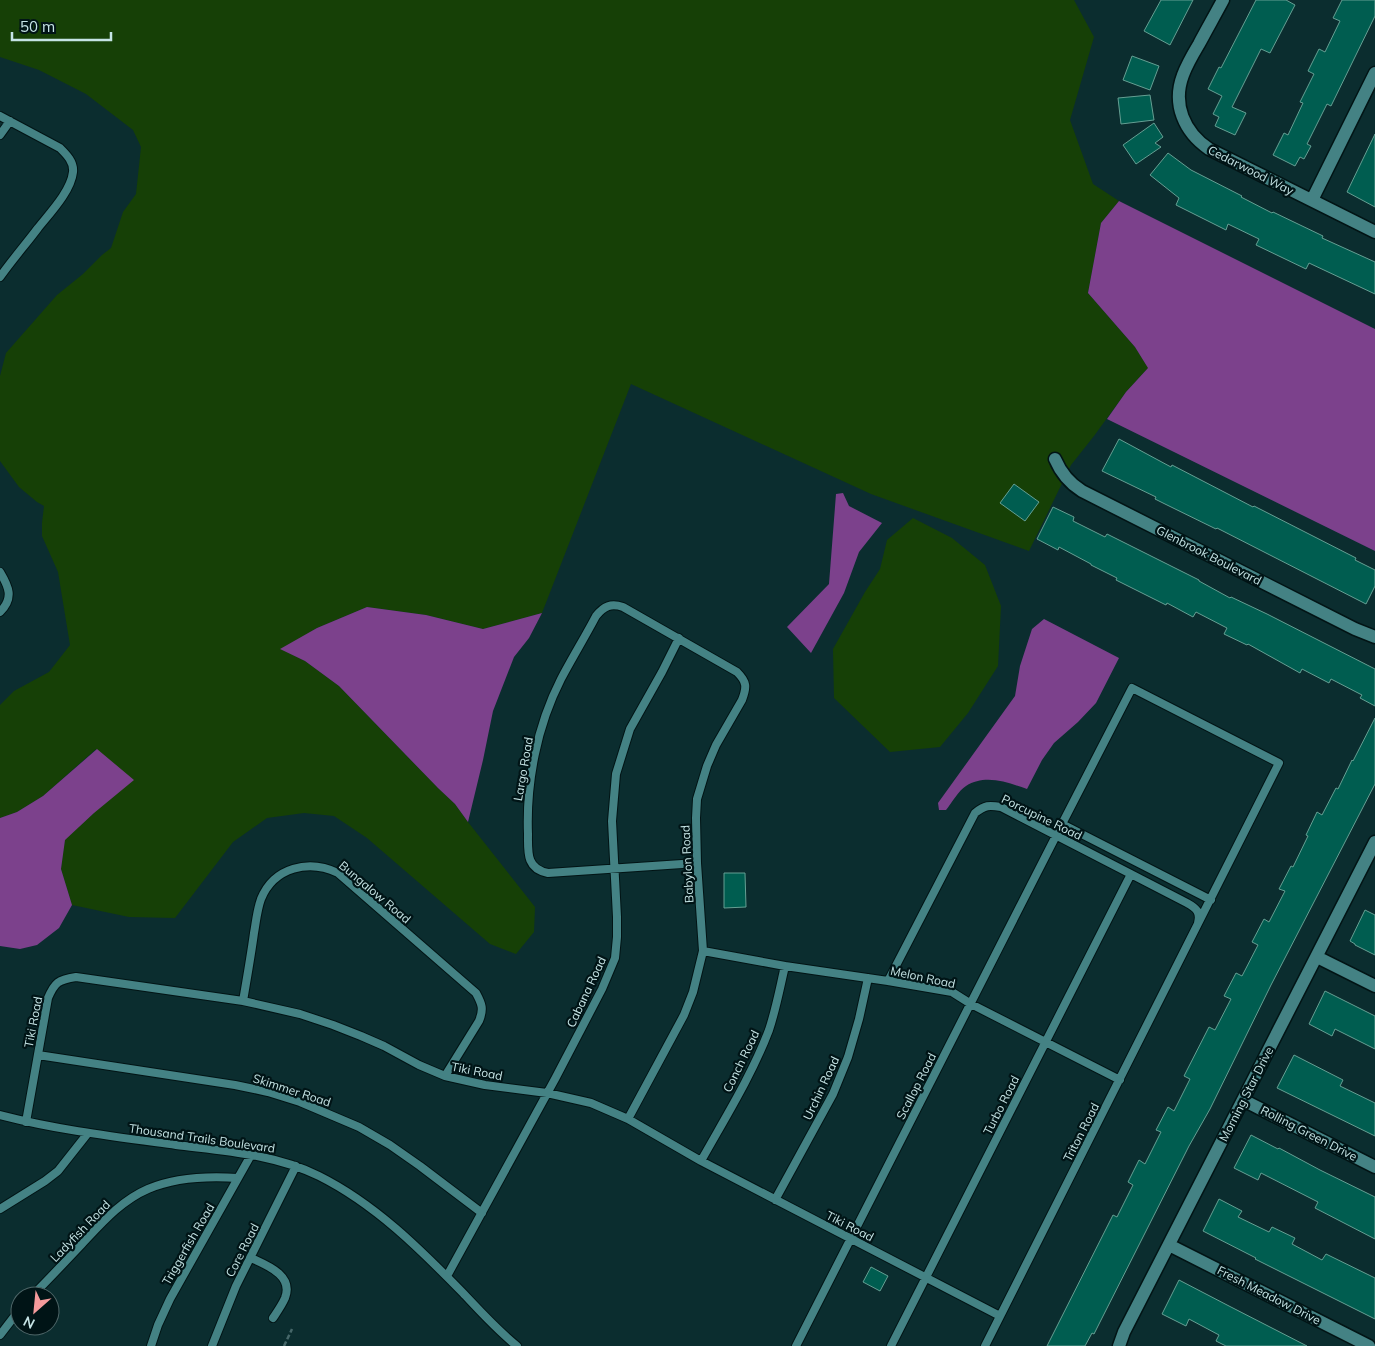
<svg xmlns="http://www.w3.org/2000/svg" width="1375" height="1346" font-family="Mulish,sans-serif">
<rect width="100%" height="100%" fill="#0b2d2f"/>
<!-- green -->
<path fill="#164006" d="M 0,0 L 1074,0 L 1094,37 L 1070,120 L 1093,184 L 1119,201 L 1101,223 L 1088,293 L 1135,347 L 1149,369 L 1147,369 L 1126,392 L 1094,436 L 1071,465 L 1029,551 L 871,494 L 631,384 L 542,613 L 483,629 L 426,615 L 367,607 L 317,628 L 281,649 L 305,661 L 339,686 L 438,788 L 455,804 L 468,822 L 535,907 L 534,932 L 516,954 L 490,944 L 367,838 L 334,816 L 304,813 L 267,818 L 233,842 L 175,918 L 129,917 L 72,905 L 61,869 L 65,839 L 94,813 L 96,749 L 43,796 L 17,812 L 0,818 L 0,705 L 14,691 L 49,672 L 70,645 L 58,572 L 42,536 L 42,523 L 44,506 L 37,502 L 19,487 L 0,461 L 0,376 L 6,353 L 57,295 L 83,274 L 102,255 L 111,248 L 123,212 L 136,194 L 141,147 L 133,130 L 86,94 L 39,70 L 0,57 Z
M 913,518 L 952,538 L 985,565 L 1001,606 L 998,666 L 968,713 L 940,747 L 890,752 L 834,698 L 833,649 L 865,592 L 880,569 L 887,540 Z"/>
<!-- water -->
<path fill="#7c418c" d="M 1119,201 L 1375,329 L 1375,551 L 1107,419 L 1126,392 L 1148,368 L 1135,347 L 1088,293 L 1101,223 Z
M 843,493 L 849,506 L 882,523 L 859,552 L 844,593 L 811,653 L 787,627 L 829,584 L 836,494 Z
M 367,607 L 426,615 L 483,629 L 542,613 L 529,638 L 514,657 L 493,711 L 483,760 L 468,822 L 455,804 L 438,788 L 339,686 L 305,661 L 280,649 L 317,628 Z
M 1044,619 L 1119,658 L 1096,703 L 1078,722 L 1054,743 L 1042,760 L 1027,789 C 1007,782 985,774 966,786 C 959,790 951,804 946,810 L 939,810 L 938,803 L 1015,696 L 1020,666 L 1032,629 Z
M 97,749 L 134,780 L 94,813 L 65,840 L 61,869 L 72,905 L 59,928 L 37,945 L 20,949 L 0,946 L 0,818 L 17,812 L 43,796 Z"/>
<!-- building -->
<path fill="#005d50" stroke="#659f93" d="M 1161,0 L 1193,0 L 1170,45 L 1144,31 Z
M 1256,0 L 1286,0 L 1295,5 L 1270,53 L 1261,49 L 1232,107 L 1246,113 L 1235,135 L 1215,126 L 1219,117 L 1213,114 L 1222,96 L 1208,89 L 1219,67 L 1221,68 Z
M 1342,0 L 1375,0 L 1375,16 L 1331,106 L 1327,104 L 1307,144 L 1311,146 L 1304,159 L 1300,157 L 1295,166 L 1273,155 L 1284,133 L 1288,135 L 1303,103 L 1300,102 L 1314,74 L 1308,71 L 1319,49 L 1325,52 L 1340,21 L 1333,18 Z
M 1132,56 L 1159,66 L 1150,90 L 1123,80 Z
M 1150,95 L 1154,120 L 1121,124 L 1118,98 Z
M 1154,123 L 1163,137 L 1155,143 L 1161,147 L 1136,164 L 1123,145 Z
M 1375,134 L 1375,207 L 1347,192 Z
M 1168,153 L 1191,170 L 1242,196 L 1241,197 L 1272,213 L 1273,212 L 1323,236 L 1322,238 L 1375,262 L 1375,294 L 1309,263 L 1306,269 L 1256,245 L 1259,239 L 1228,224 L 1226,230 L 1176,205 L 1179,198 L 1150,175 Z
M 1119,439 L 1171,467 L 1172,465 L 1253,507 L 1254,506 L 1356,558 L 1355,560 L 1375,570 L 1375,586 L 1366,604 L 1217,528 L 1216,529 L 1165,504 L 1155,499 L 1156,497 L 1102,471 Z
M 1014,484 L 1039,502 L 1025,521 L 1000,503 Z
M 1053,507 L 1074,517 L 1073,521 L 1105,537 L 1107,534 L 1199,580 L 1199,581 L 1230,598 L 1231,597 L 1267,614 L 1375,669 L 1375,706 L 1360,698 L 1362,695 L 1331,679 L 1329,683 L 1302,669 L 1300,673 L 1248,644 L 1247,645 L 1224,634 L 1227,628 L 1196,612 L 1193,617 L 1167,603 L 1166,605 L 1116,580 L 1117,578 L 1091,565 L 1091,564 L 1059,547 L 1058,550 L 1037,539 Z
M 1375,718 L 1375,784 L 1271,985 L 1210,1109 L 1189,1146 L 1099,1324 L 1094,1334 L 1092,1333 L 1085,1346 L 1047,1346 L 1113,1215 L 1117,1217 L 1133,1185 L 1128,1182 L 1139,1160 L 1145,1164 L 1161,1132 L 1156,1130 L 1168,1107 L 1174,1111 L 1190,1079 L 1184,1076 L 1209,1027 L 1215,1030 L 1231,999 L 1224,996 L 1236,973 L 1242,976 L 1258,945 L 1252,942 L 1264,919 L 1269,922 L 1285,891 L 1279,889 L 1291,866 L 1293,867 L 1308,836 L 1306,835 L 1317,812 L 1322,815 L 1336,788 L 1338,789 L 1352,760 L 1353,761 Z
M 724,873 L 745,873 L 746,907 L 724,908 Z
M 1365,910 L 1375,915 L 1375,955 L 1355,945 L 1355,944 L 1350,941 Z
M 1325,991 L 1375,1016 L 1375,1049 L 1335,1029 L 1332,1036 L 1309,1024 Z
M 1294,1055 L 1343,1080 L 1340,1086 L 1375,1103 L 1375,1136 L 1277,1088 Z
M 1251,1135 L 1278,1149 L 1279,1148 L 1320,1170 L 1375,1197 L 1375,1239 L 1315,1208 L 1318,1202 L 1261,1173 L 1258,1180 L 1234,1168 Z
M 1219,1199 L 1242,1211 L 1238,1217 L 1269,1232 L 1272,1227 L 1295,1238 L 1292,1244 L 1322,1260 L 1326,1254 L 1375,1278 L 1375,1319 L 1255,1259 L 1256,1258 L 1203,1231 Z
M 871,1267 L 888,1276 L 880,1291 L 863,1282 Z
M 1179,1280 L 1229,1306 L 1307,1346 L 1226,1346 L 1216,1341 L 1219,1335 L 1189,1319 L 1186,1326 L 1162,1314 Z"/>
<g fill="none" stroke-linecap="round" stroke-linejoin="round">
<!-- lane casing -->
<g stroke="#021415" stroke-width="10">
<path id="lane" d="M 0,116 L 60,148 C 67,155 74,162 73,172 C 71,191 50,213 38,228 C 26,244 12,260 0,277
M 0,135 L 10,121
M 0,572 C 9,587 14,598 0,612
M 1062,824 L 1211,900
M 703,951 L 785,966 L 888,981 L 952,992 L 971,1004 L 1120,1080
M 888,981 L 975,813 C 985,805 989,805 1001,807 L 1187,903 C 1196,908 1201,912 1198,923
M 243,1001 C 247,978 251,955 254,933 C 256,922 257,910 261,899 C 274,867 309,859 338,873 L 476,993 C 482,1004 484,1009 479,1021 L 445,1076
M 38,1055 L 235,1085 L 268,1092 L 300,1102 L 359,1127 L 390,1145 L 420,1166 L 482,1213
M 0,1115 C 58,1130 117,1137 176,1145 C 224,1151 275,1154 319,1176 C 375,1204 420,1249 463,1293 C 480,1311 497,1330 517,1346
M 628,1119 L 684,1015 L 693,992 L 703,951 L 697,863 L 696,818 L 697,799 L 707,766 L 716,745 L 742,700 C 747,687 747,682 737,672 L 623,607 C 611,603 604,606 596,616 C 585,637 572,658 561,679 C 537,726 526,782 528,834 C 528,852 526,869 548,873 L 697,863
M 26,1122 L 48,998 C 55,982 58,980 76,977 L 243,1001 L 300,1014 L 333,1025 L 361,1036 L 384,1046 L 419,1065 L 445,1076 L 485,1085 L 547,1093 L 591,1103 L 628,1119 L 701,1161 L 1000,1316
M 701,1161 C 725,1118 752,1075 769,1030 C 776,1009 780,987 785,966
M 775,1200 L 833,1094 L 848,1057 L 859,1019 L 868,978
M 0,1209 L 45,1181 L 58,1171 L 88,1133
M 251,1258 C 266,1265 294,1275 285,1298 C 282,1305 277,1312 273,1318
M 447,1276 L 555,1079 L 602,989 L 615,958 L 617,937 L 617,917 L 612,821 L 616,774 L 630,729 L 662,672 L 679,638
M 32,1296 C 48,1280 64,1263 80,1246 C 100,1225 120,1201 148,1189 C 176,1177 208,1176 238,1178
M 0,1335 L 20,1309
M 151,1346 L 158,1325 L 170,1299 L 251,1155
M 212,1346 L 236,1286 L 296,1166
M 796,1346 L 1062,824 L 1132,688 L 1279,763 L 985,1346
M 891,1346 L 1131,874"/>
</g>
<!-- street casing -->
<g stroke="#021415" stroke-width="15">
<path id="street" d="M 1223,0 C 1215,15 1207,29 1199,44 C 1193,54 1187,64 1183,75 C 1172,104 1184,132 1209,149 L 1375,232
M 1312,200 L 1375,73
M 1055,459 C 1061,473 1069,483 1082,491 L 1355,629 L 1375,637
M 1317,957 L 1375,986
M 1243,1100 L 1375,1167
M 1169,1245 L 1369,1346
M 1119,1346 L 1124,1332 L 1375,842"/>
</g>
<!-- path -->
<path stroke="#466769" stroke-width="2.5" stroke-dasharray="5 2.5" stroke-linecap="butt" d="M 284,1346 L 292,1329"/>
<!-- lane -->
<use href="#lane" stroke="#448284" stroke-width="8"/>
<!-- street -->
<use href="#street" stroke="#448284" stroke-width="12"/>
</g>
<g text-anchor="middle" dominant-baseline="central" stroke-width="4.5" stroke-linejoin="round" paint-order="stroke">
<!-- street labels -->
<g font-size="12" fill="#c5e4e5" stroke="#001416">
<text transform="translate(1251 170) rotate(27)">Cedarwood Way</text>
<text transform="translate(1209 555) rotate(27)">Glenbrook Boulevard</text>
<text transform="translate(523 769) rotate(-80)">Largo Road</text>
<text transform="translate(1042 817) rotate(26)">Porcupine Road</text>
<text transform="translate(687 864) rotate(-93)">Babylon Road</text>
<text transform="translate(375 892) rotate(40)">Bungalow Road</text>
<text transform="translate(923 977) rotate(12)">Melon Road</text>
<text transform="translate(586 992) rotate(-65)">Cabana Road</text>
<text transform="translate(33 1022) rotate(-79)">Tiki Road</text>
<text transform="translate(741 1061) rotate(-64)">Conch Road</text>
<text transform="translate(477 1071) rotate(11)">Tiki Road</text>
<text transform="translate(916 1086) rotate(-63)">Scallop Road</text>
<text transform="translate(821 1088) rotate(-65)">Urchin Road</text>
<text transform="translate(292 1090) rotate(18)">Skimmer Road</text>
<text transform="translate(1246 1094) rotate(-63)">Morning Star Drive</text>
<text transform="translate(1001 1105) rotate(-63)">Turbo Road</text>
<text transform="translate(1081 1132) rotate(-63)">Triton Road</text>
<text transform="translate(1309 1133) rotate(27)">Rolling Green Drive</text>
<text transform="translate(202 1138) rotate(8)">Thousand Trails Boulevard</text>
<text transform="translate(850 1226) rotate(27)">Tiki Road</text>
<text transform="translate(80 1231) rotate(-46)">Ladyfish Road</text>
<text transform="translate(188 1244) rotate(-60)">Triggerfish Road</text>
<text transform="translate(242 1250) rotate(-63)">Core Road</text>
<text transform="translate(1269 1295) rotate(27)">Fresh Meadow Drive</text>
</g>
</g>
<!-- north arrow -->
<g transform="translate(35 1311) rotate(207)"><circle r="24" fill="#001416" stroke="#4f6769"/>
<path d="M0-4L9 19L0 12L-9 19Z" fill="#f59b9c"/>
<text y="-8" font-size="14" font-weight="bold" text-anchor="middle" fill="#c5e4e5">N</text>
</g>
<!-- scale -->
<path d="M12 32v8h99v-8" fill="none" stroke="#c5e4e5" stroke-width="2.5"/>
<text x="20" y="32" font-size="15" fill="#c5e4e5" stroke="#001416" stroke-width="4" paint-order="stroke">50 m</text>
</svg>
